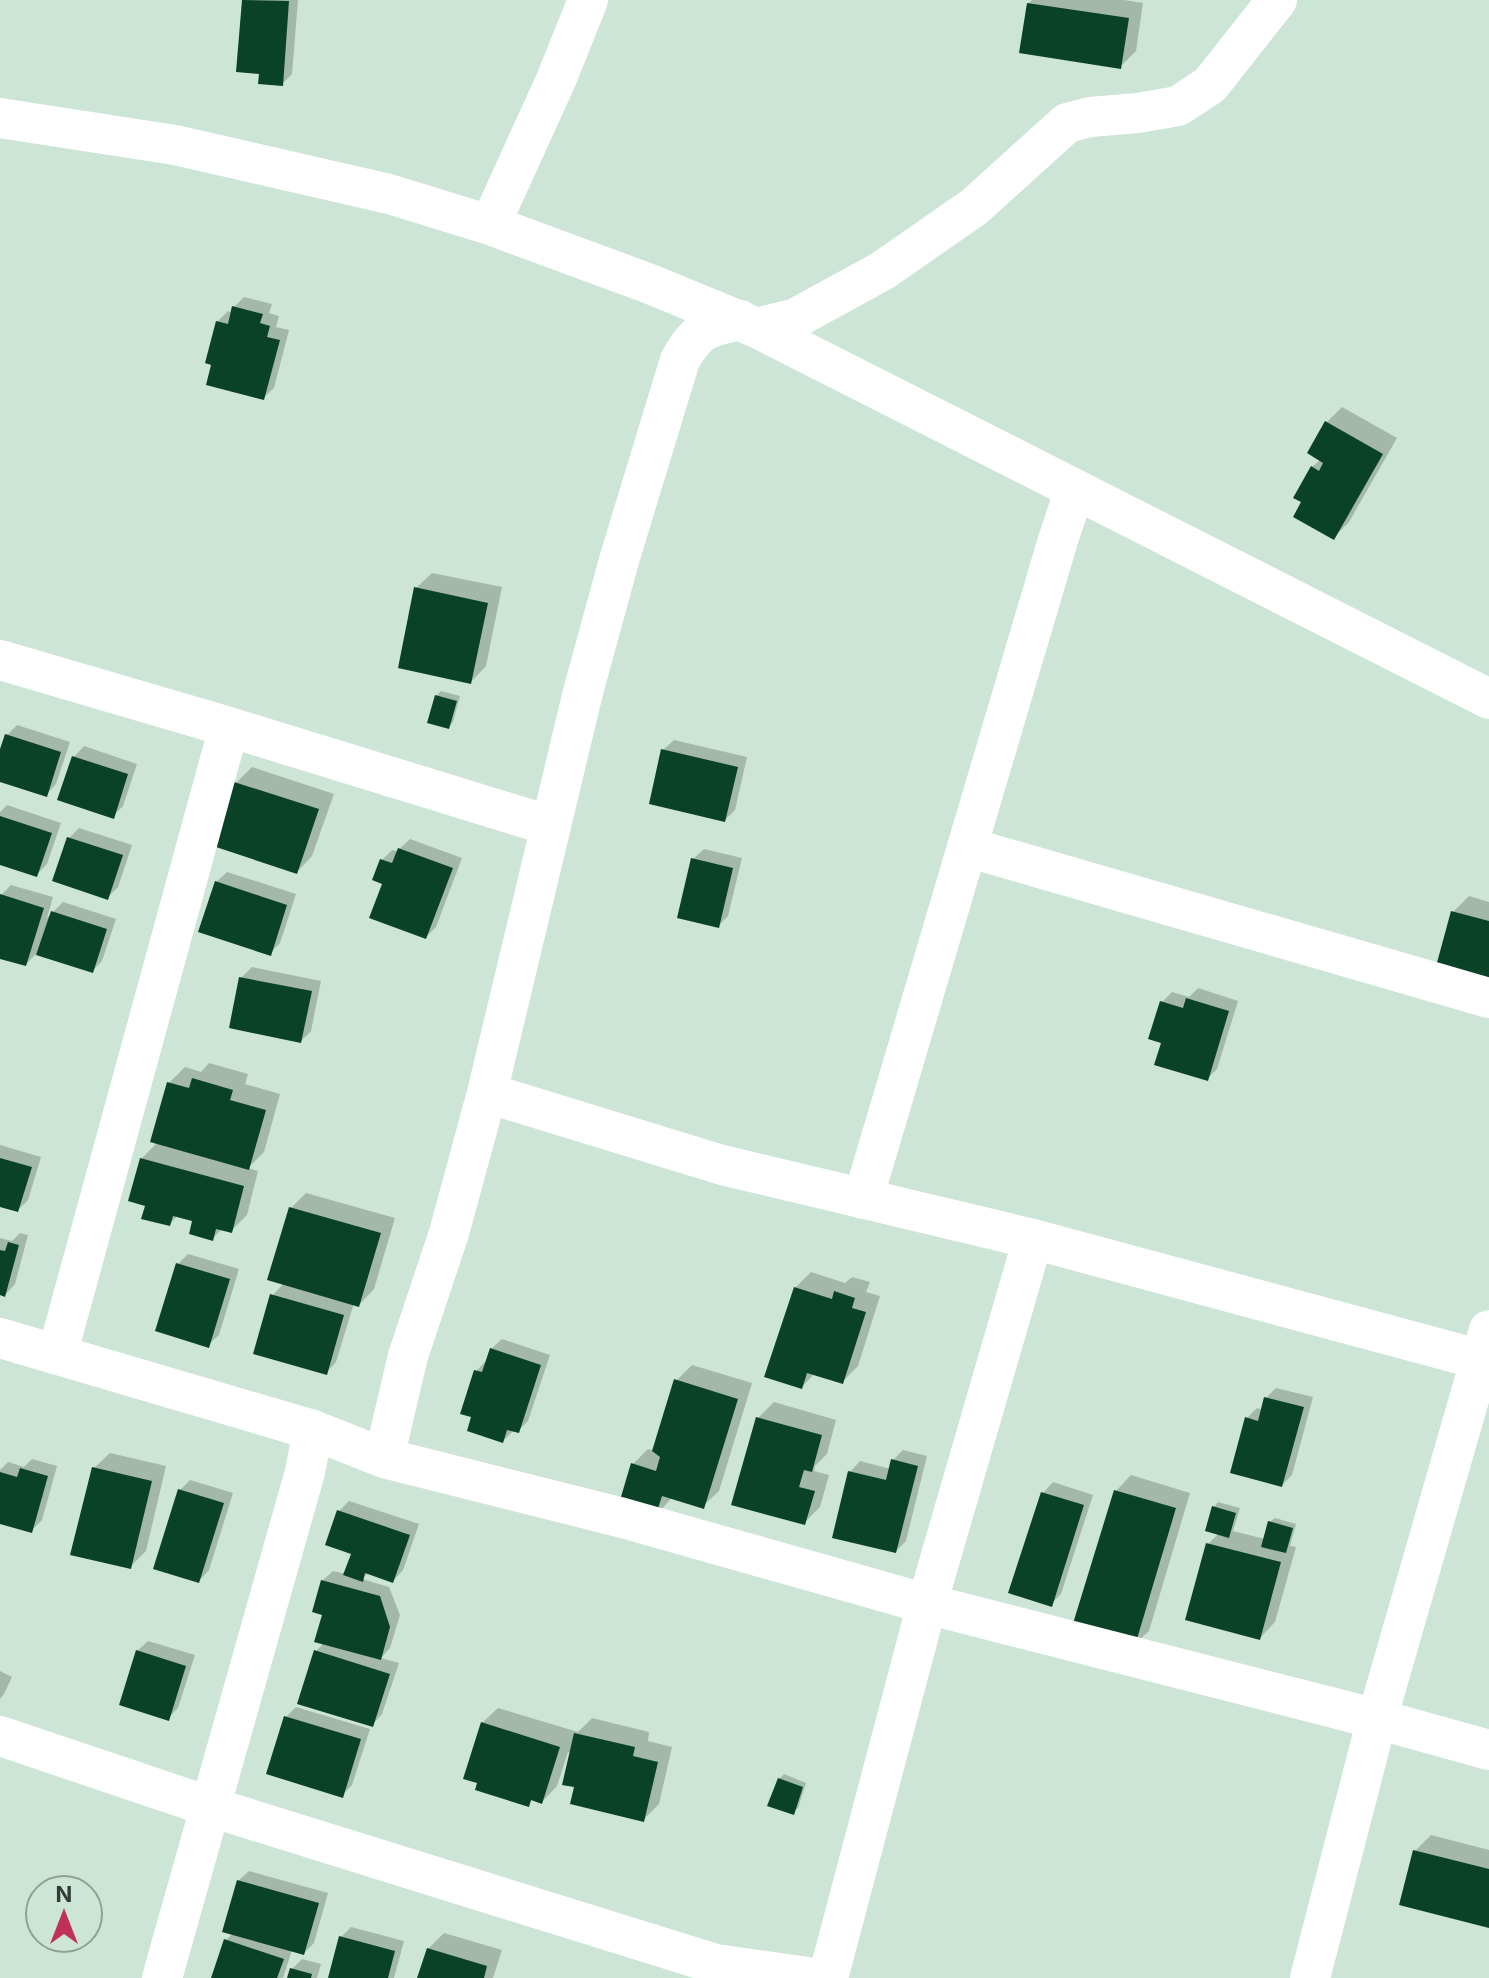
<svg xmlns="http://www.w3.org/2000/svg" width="1489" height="1978" font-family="Inter,sans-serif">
<rect width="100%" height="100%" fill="#cde5d6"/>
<!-- shadow -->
<path fill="#0003" d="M 244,0 L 298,0 L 292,74 L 282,84 L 262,72 L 238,70 Z
M 1032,0 L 1124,0 L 1143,3 L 1136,51 L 1120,67 L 1028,4 Z
M 244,297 L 272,304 L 269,313 L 279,316 L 276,327 L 289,330 L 274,388 L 263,398 L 217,322 L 228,311 L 233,313 L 234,307 Z
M 1342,407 L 1397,438 L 1349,522 L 1334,537 L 1303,502 L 1312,467 L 1321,459 L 1326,423 Z
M 432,573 L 502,587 L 486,666 L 471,682 L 416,588 Z
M 441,691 L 460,696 L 453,722 L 449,727 L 436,696 Z
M 17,725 L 70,742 L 56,784 L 46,795 L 0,780 L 0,755 L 7,735 Z
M 674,740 L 747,757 L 735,810 L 725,820 L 663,750 Z
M 84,746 L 137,764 L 123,806 L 113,816 L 74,757 Z
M 252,767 L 334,794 L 312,856 L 297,872 L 236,783 Z
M 7,805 L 61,823 L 47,864 L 36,875 L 0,863 L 0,812 Z
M 79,828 L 132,845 L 118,887 L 108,897 L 69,838 Z
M 410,839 L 462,858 L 436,927 L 426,937 L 382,860 L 392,850 L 397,851 Z
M 704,849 L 742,858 L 728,916 L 718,926 L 693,859 Z
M 227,872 L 296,894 L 280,943 L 270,953 L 216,882 Z
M 11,885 L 53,897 L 47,918 L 63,902 L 116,919 L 102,961 L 92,971 L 37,953 L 26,964 L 0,957 L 0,896 Z
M 1469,896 L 1489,902 L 1489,983 L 1453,912 Z
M 252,967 L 321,981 L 311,1031 L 301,1041 L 241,978 Z
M 1198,988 L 1238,1001 L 1217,1069 L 1207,1079 L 1164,1042 L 1162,1002 L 1172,992 L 1189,997 Z
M 209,1063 L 248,1074 L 245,1084 L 280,1094 L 264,1152 L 248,1168 L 258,1171 L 247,1215 L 231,1231 L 222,1229 L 213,1238 L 195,1220 L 178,1215 L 170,1224 L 147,1204 L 141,1159 L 158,1142 L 169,1083 L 185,1067 L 201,1072 Z
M 0,1145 L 41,1157 L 28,1200 L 18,1210 L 0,1205 Z
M 306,1193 L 395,1218 L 374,1289 L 359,1305 L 354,1303 L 336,1362 L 326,1373 L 272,1296 L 284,1283 L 291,1208 Z
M 20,1233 L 28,1235 L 15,1284 L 5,1295 L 0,1293 L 0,1238 L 12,1241 Z
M 188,1254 L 239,1269 L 219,1335 L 208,1345 L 178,1264 Z
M 811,1272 L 845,1283 L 852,1277 L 870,1282 L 866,1292 L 880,1296 L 858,1366 L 842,1382 L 815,1373 L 802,1387 L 795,1288 Z
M 502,1339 L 550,1355 L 528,1421 L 518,1431 L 514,1430 L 503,1441 L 474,1416 L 476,1371 L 486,1361 L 491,1349 Z
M 692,1365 L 752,1383 L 719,1491 L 703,1506 L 671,1497 L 670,1500 L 655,1516 L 633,1464 L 648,1449 L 655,1451 L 676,1381 Z
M 1276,1388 L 1313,1397 L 1292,1475 L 1282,1485 L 1247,1418 L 1257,1408 L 1263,1410 L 1266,1398 Z
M 774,1402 L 836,1420 L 827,1454 L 815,1466 L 814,1471 L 829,1475 L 820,1507 L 804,1523 L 758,1418 Z
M 903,1450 L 927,1456 L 906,1541 L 896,1551 L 850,1472 L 860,1461 L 891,1469 L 893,1460 Z
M 110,1453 L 166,1466 L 146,1551 L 130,1567 L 94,1468 Z
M 32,1459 L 57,1466 L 42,1520 L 31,1531 L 0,1522 L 0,1470 L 8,1462 L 24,1467 Z
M 1131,1475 L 1190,1493 L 1149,1631 L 1133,1646 L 1116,1491 Z
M 190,1480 L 233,1493 L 209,1570 L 199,1581 L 180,1490 Z
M 1053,1482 L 1093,1495 L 1061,1594 L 1051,1604 L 1043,1493 Z
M 349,1501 L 419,1524 L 403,1570 L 393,1581 L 369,1572 L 362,1579 L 389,1587 L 400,1615 L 390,1648 L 381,1658 L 399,1663 L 382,1714 L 372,1725 L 316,1651 L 324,1643 L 322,1581 L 333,1571 L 346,1574 L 353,1553 L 339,1511 Z
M 1218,1502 L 1240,1508 L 1233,1531 L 1265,1539 L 1270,1522 L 1275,1518 L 1296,1524 L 1290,1546 L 1296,1547 L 1275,1622 L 1260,1638 L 1208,1544 L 1219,1533 L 1214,1507 Z
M 148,1641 L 195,1655 L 178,1708 L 168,1718 L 137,1651 Z
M 0,1671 L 12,1677 L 4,1694 L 0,1699 Z
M 296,1707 L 370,1729 L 352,1785 L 342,1795 L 286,1717 Z
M 498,1708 L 578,1732 L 592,1718 L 649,1732 L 648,1741 L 672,1747 L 659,1804 L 643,1820 L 576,1786 L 572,1752 L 568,1752 L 557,1786 L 542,1802 L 533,1799 L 528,1804 L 482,1723 Z
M 784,1774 L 806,1783 L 798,1808 L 793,1812 L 779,1779 Z
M 1431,1835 L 1489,1850 L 1489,1926 L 1415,1851 Z
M 249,1871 L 328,1893 L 314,1943 L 304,1953 L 292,1950 L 283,1978 L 214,1978 L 226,1940 L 233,1933 L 238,1881 Z
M 351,1927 L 404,1941 L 394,1978 L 330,1978 L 341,1937 Z
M 444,1933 L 502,1950 L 493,1978 L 420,1978 L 428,1949 Z
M 302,1959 L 321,1964 L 317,1978 L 289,1978 L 292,1969 Z"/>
<!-- building -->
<path fill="#0a4228" d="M 242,0 L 289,1 L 283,86 L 258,84 L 259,74 L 236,72 Z
M 1027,3 L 1129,18 L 1121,69 L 1019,53 Z
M 232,306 L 263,314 L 260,323 L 270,326 L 267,337 L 280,340 L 264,400 L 206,385 L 211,365 L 205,363 L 216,321 L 228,324 Z
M 1325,421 L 1383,454 L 1334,540 L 1293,517 L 1301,502 L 1293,498 L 1311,466 L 1319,471 L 1323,463 L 1307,453 Z
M 414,587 L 488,603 L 471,684 L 398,668 Z
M 435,695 L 457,701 L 449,729 L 427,723 Z
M 5,734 L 61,752 L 47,797 L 0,782 L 0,749 Z
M 661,749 L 738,767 L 725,822 L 649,804 Z
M 72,756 L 128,774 L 114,819 L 57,800 Z
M 234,782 L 319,809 L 297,874 L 213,846 Z
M 0,816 L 52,833 L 37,877 L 0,865 Z
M 67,837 L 123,855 L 108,900 L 52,881 Z
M 398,848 L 453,868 L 426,939 L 369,918 L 382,884 L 372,880 L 380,859 L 392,863 Z
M 691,858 L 733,868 L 719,928 L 677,918 Z
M 215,881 L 287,905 L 271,956 L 198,932 Z
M 0,894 L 44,908 L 26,966 L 0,959 Z
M 51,911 L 107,929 L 93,973 L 36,955 Z
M 1451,911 L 1489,921 L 1489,985 L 1435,970 Z
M 239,977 L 312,991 L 301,1043 L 229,1028 Z
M 1186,998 L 1229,1011 L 1208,1081 L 1154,1065 L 1161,1043 L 1148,1039 L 1160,1001 L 1183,1008 Z
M 192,1078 L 233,1090 L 230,1100 L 266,1110 L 249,1170 L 150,1142 L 167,1082 L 189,1088 Z
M 0,1158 L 32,1167 L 18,1212 L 0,1207 Z
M 140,1158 L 244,1186 L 232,1233 L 216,1229 L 213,1241 L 189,1234 L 192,1221 L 173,1216 L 170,1226 L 141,1219 L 145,1206 L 128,1201 Z
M 289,1207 L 381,1233 L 359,1307 L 267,1280 Z
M 8,1242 L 19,1245 L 5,1297 L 0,1295 L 0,1250 L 5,1251 Z
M 176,1263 L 230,1279 L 209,1348 L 155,1331 Z
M 794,1287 L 832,1299 L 834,1291 L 855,1298 L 852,1308 L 866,1312 L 843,1384 L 807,1373 L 802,1389 L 764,1377 Z
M 270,1294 L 344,1315 L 327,1375 L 253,1354 Z
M 490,1348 L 541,1365 L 519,1433 L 507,1430 L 503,1443 L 467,1431 L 471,1417 L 460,1414 L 474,1370 L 482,1372 Z
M 674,1379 L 738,1399 L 704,1509 L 662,1496 L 655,1518 L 618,1507 L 631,1463 L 656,1471 L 660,1457 L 652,1451 Z
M 1264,1397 L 1304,1407 L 1282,1487 L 1230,1473 L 1245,1417 L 1258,1421 Z
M 756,1417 L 822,1435 L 812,1472 L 804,1470 L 799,1487 L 815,1491 L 805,1525 L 731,1505 Z
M 891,1459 L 918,1466 L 896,1553 L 832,1538 L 848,1471 L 886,1480 Z
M 92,1467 L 152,1481 L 131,1569 L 70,1555 Z
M 20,1468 L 48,1476 L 32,1533 L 0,1524 L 0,1472 L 17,1477 Z
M 178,1489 L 224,1503 L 199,1583 L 153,1569 Z
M 1114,1490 L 1176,1508 L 1134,1649 L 1071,1630 Z
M 1041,1492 L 1084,1505 L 1052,1607 L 1008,1593 Z
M 1212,1506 L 1236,1513 L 1229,1538 L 1205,1531 Z
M 337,1510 L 410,1535 L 393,1583 L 365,1573 L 363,1582 L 343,1575 L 351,1554 L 325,1545 Z
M 1268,1521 L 1293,1528 L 1286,1553 L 1261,1547 Z
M 1206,1543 L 1281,1562 L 1260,1640 L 1185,1620 Z
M 321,1580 L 380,1596 L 390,1627 L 381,1660 L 314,1642 L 322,1615 L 312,1612 Z
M 136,1650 L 186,1666 L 169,1721 L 119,1705 Z
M 314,1650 L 390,1674 L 373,1727 L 297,1704 Z
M 284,1716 L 361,1739 L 343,1798 L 266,1774 Z
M 481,1722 L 560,1747 L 542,1804 L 531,1800 L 529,1807 L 475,1790 L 477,1783 L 463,1779 Z
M 574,1733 L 635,1747 L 633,1756 L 658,1762 L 644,1822 L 570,1804 L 574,1787 L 562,1785 Z
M 778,1778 L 803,1787 L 794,1815 L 767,1806 Z
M 1413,1850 L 1489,1869 L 1489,1928 L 1399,1905 Z
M 237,1880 L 319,1903 L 304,1955 L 222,1932 Z
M 339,1936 L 395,1951 L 388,1978 L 328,1978 Z
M 224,1939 L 284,1959 L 277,1978 L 211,1978 Z
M 427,1948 L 487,1966 L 484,1978 L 417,1978 Z
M 290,1968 L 312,1974 L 311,1978 L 287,1978 Z"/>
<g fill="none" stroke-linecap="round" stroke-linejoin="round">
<!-- minor -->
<path stroke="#fff" stroke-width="40" d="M 0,118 L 175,145 L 389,194 L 490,225 L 650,284 L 757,328 L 1489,699
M 490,225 L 556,80 L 588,0
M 757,328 L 796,318 L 882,271 L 974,207 L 1067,123 L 1090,117 L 1138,113 L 1178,106 L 1210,85 L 1277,0
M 0,660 L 229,727
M 967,847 L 1489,998
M 487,1093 L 722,1165 L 1033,1239 L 1489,1362
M 863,1199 L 1058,540 L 1075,489
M 0,1338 L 313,1430 L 384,1458 L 623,1518 L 927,1604 L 1377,1719 L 1489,1750
M 57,1355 L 229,727 L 551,826
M 384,1458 L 408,1356 L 449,1233 L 487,1093 L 583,692 L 620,557 L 680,360 C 697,329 707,327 740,320
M 0,1736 L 211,1807 L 716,1964 L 814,1978
M 162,1978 L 305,1472 L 313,1430
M 828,1978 L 927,1604 L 1033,1239
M 1310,1978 L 1377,1719 L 1489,1330"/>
</g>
<!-- north arrow -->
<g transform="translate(64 1914)"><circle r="38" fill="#cde5d6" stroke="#8fa196" stroke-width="2"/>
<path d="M0-6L14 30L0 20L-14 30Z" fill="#bf305b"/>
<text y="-12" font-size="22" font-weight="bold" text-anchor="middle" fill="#333c36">N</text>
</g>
</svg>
